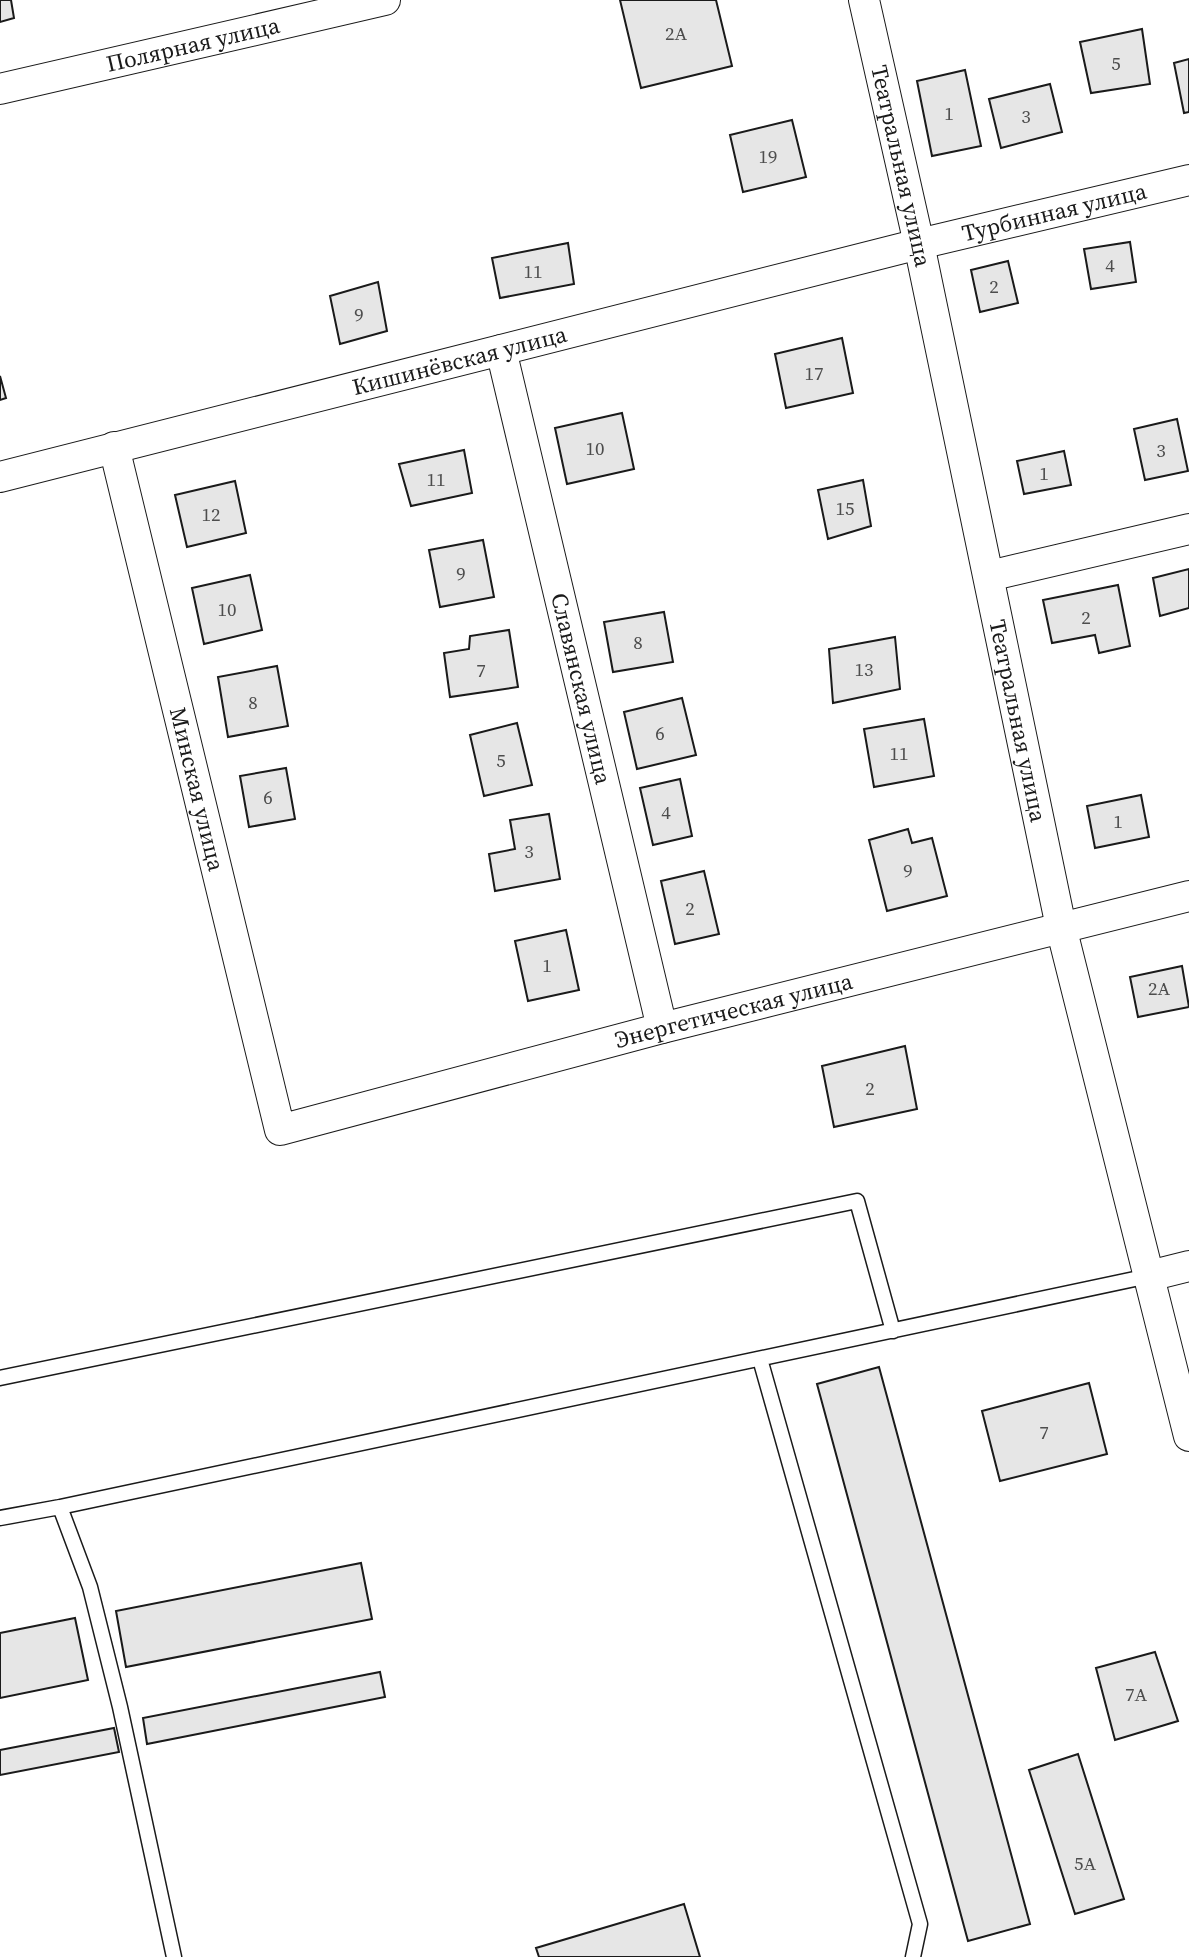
<svg xmlns="http://www.w3.org/2000/svg" width="1189" height="1957" font-family="'Source Serif 4',serif">
<rect width="100%" height="100%" fill="#fff"/>
<!-- building -->
<path fill="#e6e6e6" stroke="#1a1a1a" stroke-width="2" d="M 0,0 L 11,0 L 14,18 L 0,22 Z
M 620,0 L 716,0 L 732,66 L 641,88 Z
M 1142,29 L 1150,84 L 1091,93 L 1080,42 Z
M 1189,59 L 1189,112 L 1184,113 L 1174,63 Z
M 965,70 L 981,146 L 932,156 L 917,81 Z
M 1050,84 L 1062,132 L 1001,148 L 989,99 Z
M 792,120 L 806,177 L 743,192 L 730,135 Z
M 1130,242 L 1136,282 L 1091,289 L 1084,249 Z
M 568,243 L 574,284 L 500,298 L 492,258 Z
M 1008,261 L 1018,303 L 980,312 L 971,270 Z
M 378,282 L 387,331 L 340,344 L 330,296 Z
M 842,338 L 853,393 L 786,408 L 775,354 Z
M 0,376 L 6,398 L 0,400 Z
M 622,413 L 634,469 L 567,484 L 555,428 Z
M 1177,419 L 1188,471 L 1145,480 L 1134,429 Z
M 464,450 L 472,493 L 411,506 L 399,464 Z
M 1064,451 L 1071,485 L 1024,494 L 1017,461 Z
M 863,480 L 871,526 L 828,539 L 818,490 Z
M 235,481 L 246,533 L 187,547 L 175,495 Z
M 483,540 L 494,597 L 440,607 L 429,550 Z
M 1189,569 L 1189,608 L 1160,616 L 1153,578 Z
M 250,575 L 262,630 L 204,644 L 192,588 Z
M 1118,585 L 1130,646 L 1099,653 L 1095,635 L 1052,643 L 1043,600 Z
M 664,612 L 673,662 L 613,672 L 604,622 Z
M 509,630 L 518,687 L 450,697 L 444,653 L 469,649 L 470,636 Z
M 895,637 L 900,689 L 833,703 L 829,649 Z
M 277,666 L 288,726 L 228,737 L 218,677 Z
M 682,698 L 696,755 L 637,769 L 624,712 Z
M 924,719 L 934,776 L 874,787 L 864,729 Z
M 517,723 L 532,785 L 484,796 L 470,735 Z
M 286,768 L 295,819 L 249,827 L 240,776 Z
M 680,779 L 692,836 L 653,845 L 640,788 Z
M 1141,795 L 1149,837 L 1095,848 L 1087,806 Z
M 549,814 L 560,879 L 495,891 L 489,854 L 515,849 L 510,820 Z
M 908,829 L 912,843 L 932,838 L 947,896 L 887,911 L 869,840 Z
M 704,871 L 719,934 L 675,944 L 661,881 Z
M 566,930 L 579,990 L 528,1001 L 515,941 Z
M 1182,966 L 1189,1007 L 1138,1017 L 1130,977 Z
M 905,1046 L 917,1109 L 834,1127 L 822,1066 Z
M 879,1367 L 1030,1924 L 968,1941 L 817,1384 Z
M 1089,1383 L 1107,1454 L 1000,1481 L 982,1411 Z
M 361,1563 L 372,1619 L 126,1667 L 116,1611 Z
M 75,1618 L 88,1680 L 0,1698 L 0,1633 Z
M 1155,1652 L 1178,1721 L 1115,1740 L 1096,1668 Z
M 380,1672 L 385,1697 L 147,1744 L 143,1718 Z
M 114,1728 L 119,1752 L 0,1775 L 0,1750 Z
M 1078,1754 L 1124,1899 L 1075,1914 L 1029,1770 Z
M 684,1904 L 700,1957 L 539,1957 L 536,1948 Z"/>
<g fill="none" stroke-linecap="round" stroke-linejoin="round">
<!-- lane casing -->
<g stroke="#1a1a1a" stroke-width="17">
<path id="lane" d="M 760,1359 L 920,1924 L 913,1957
M 0,1378 L 857,1201 L 893,1331
M 60,1507 L 90,1587 L 120,1707 L 174,1957
M 0,1518 L 60,1507 L 1149,1276"/>
</g>
<!-- street casing -->
<g stroke="#1a1a1a" stroke-width="32">
<g id="street">
<path id="s1" d="M 864,0 L 919,244 L 1061,927 L 1189,1436"/>
<path id="s2" d="M 0,89 L 385,0"/>
<path id="s3" d="M 501,350 L 662,1028"/>
<path id="s4" d="M 114,447 L 280,1130 L 662,1028 L 1189,896"/>
<path id="s5" d="M 0,477 L 919,244 L 1189,180"/>
<path d="M 989,576 L 1189,529"/>
<path d="M 1149,1276 L 1189,1266"/>
</g>
</g>
<!-- lane -->
<use href="#lane" stroke="#fff" stroke-width="14"/>
<!-- street -->
<use href="#street" stroke="#fff" stroke-width="30"/>
</g>
<g text-anchor="middle" dominant-baseline="central" stroke-width="5" stroke-linejoin="round" paint-order="stroke">
<!-- number labels -->
<g font-size="19" fill="#4d4d4d">
<text x="676" y="33">2А</text>
<text x="1116" y="63">5</text>
<text x="949" y="113">1</text>
<text x="1026" y="116">3</text>
<text x="768" y="156">19</text>
<text x="1110" y="265">4</text>
<text x="533" y="271">11</text>
<text x="994" y="286">2</text>
<text x="359" y="314">9</text>
<text x="814" y="373">17</text>
<text x="595" y="448">10</text>
<text x="1161" y="450">3</text>
<text x="1044" y="473">1</text>
<text x="436" y="479">11</text>
<text x="845" y="508">15</text>
<text x="211" y="514">12</text>
<text x="461" y="573">9</text>
<text x="227" y="609">10</text>
<text x="1086" y="617">2</text>
<text x="638" y="642">8</text>
<text x="864" y="669">13</text>
<text x="481" y="670">7</text>
<text x="253" y="702">8</text>
<text x="660" y="733">6</text>
<text x="899" y="753">11</text>
<text x="501" y="760">5</text>
<text x="268" y="797">6</text>
<text x="666" y="812">4</text>
<text x="1118" y="821">1</text>
<text x="529" y="851">3</text>
<text x="908" y="870">9</text>
<text x="690" y="908">2</text>
<text x="547" y="965">1</text>
<text x="1159" y="988">2А</text>
<text x="870" y="1088">2</text>
<text x="1044" y="1432">7</text>
<text x="1136" y="1694">7А</text>
<text x="1085" y="1863">5А</text>
</g>
<!-- street labels -->
<g font-size="23" fill="#1a1a1a" stroke="#fff">
<text stroke="none"><textPath href="#s2" startOffset="198">Полярная улица</textPath></text>
<text stroke="none"><textPath href="#s1" startOffset="170">Театральная улица</textPath></text>
<text stroke="none"><textPath href="#s5" startOffset="1087">Турбинная улица</textPath></text>
<text stroke="none"><textPath href="#s5" startOffset="474">Кишинёвская улица</textPath></text>
<text stroke="none"><textPath href="#s3" startOffset="348">Славянская улица</textPath></text>
<text stroke="none"><textPath href="#s1" startOffset="737">Театральная улица</textPath></text>
<text stroke="none"><textPath href="#s4" startOffset="352">Минская улица</textPath></text>
<text stroke="none"><textPath href="#s4" startOffset="1172">Энергетическая улица</textPath></text>
</g>
</g>
</svg>
